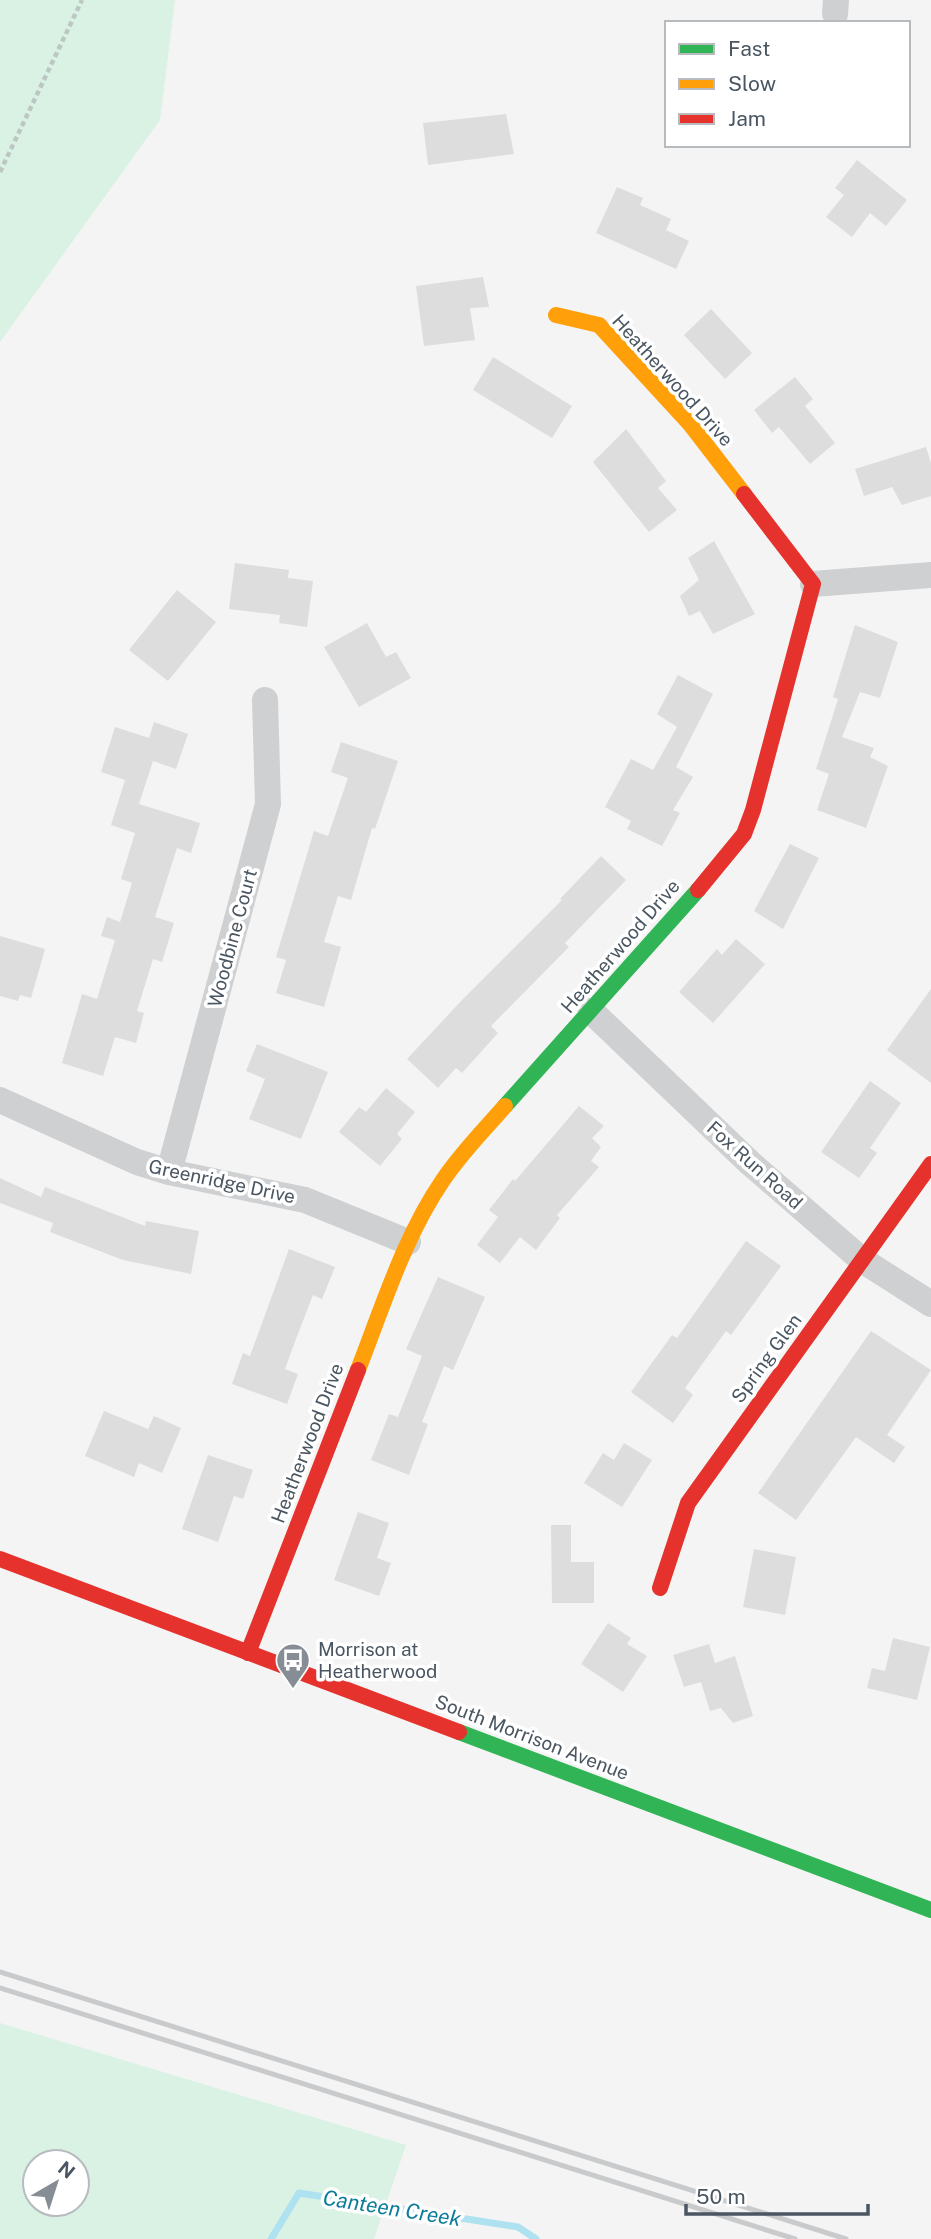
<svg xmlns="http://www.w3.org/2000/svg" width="931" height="2239" font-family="'Public Sans',sans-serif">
<rect width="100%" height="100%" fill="#f4f4f4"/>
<!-- green -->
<path fill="#d9f2e3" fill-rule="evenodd" d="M 0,0 L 175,0 L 160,120 L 0,342 Z
M 0,2023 L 406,2145 L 374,2239 L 0,2239 ZM 35,2162 L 77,2162 L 77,2204 L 35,2204 Z"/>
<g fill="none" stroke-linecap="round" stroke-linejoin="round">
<!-- stream -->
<path stroke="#aee2f0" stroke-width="7" d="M 271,2239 L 299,2193 L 518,2227 L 536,2239"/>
</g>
<!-- building -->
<path fill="#ddddde" d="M 506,114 L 514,154 L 428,165 L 423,123 Z
M 857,160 L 907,200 L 886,226 L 870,213 L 852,237 L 826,217 L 844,195 L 835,188 Z
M 617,187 L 643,198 L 640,205 L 671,219 L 666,230 L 689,241 L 676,269 L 596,233 Z
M 483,277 L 489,307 L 470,308 L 475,340 L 424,346 L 416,286 Z
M 711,309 L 752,353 L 725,379 L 684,335 Z
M 493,357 L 572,406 L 552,438 L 473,390 Z
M 795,377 L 813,399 L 805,406 L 835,443 L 810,464 L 779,427 L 772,433 L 754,410 Z
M 626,429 L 666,481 L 658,488 L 677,510 L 649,532 L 593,462 Z
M 926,447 L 931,463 L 931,496 L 902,505 L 892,487 L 864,496 L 855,469 Z
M 714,541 L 755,614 L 713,634 L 700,611 L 689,616 L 680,596 L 699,580 L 688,558 Z
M 235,563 L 289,570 L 288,578 L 313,581 L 307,627 L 279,623 L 280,615 L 229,609 Z
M 177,590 L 216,622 L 168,681 L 129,650 Z
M 367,623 L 386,657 L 396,652 L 411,678 L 359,707 L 324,647 Z
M 855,625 L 898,642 L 880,698 L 860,692 L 842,737 L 874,748 L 870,757 L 888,766 L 866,828 L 817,810 L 829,774 L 816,769 L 838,699 L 833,697 Z
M 678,675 L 713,694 L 676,767 L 693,777 L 673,810 L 680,813 L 662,846 L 627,829 L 631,821 L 605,807 L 631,759 L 653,770 L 677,727 L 657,714 Z
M 154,722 L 188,734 L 176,769 L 153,761 L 139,804 L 200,823 L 191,853 L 177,848 L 155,917 L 174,923 L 162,962 L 153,959 L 137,1011 L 144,1013 L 136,1043 L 115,1037 L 103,1076 L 62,1063 L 82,994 L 97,999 L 115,940 L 101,936 L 107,917 L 120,922 L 132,883 L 121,879 L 135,833 L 111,825 L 125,780 L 101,772 L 115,727 L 149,738 Z
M 341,742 L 398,761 L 375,829 L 372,828 L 351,900 L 338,896 L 324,942 L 341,947 L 324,1007 L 276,993 L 286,960 L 276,957 L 314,831 L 328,836 L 348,778 L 331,772 Z
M 790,844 L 819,858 L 783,929 L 754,911 Z
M 601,856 L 626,880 L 565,943 L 569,947 L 491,1026 L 498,1033 L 462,1073 L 456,1068 L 438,1088 L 407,1059 L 462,1000 L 562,900 L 560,899 Z
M 0,936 L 45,949 L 31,998 L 20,995 L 18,1001 L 0,996 Z
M 736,939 L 765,964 L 713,1023 L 679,992 L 717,949 L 722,955 Z
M 931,989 L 931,1083 L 887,1050 Z
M 257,1044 L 328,1072 L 301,1139 L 249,1119 L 265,1079 L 246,1071 Z
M 870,1081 L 901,1103 L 870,1148 L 877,1153 L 859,1178 L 821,1152 Z
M 386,1088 L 415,1112 L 397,1134 L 402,1139 L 380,1166 L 339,1132 L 359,1107 L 366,1112 Z
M 579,1106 L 604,1126 L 592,1138 L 601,1147 L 591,1161 L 599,1167 L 557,1215 L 560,1218 L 536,1250 L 520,1237 L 500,1263 L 477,1245 L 498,1217 L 489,1210 L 513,1179 L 515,1181 Z
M 0,1178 L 41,1197 L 45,1187 L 145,1226 L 146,1221 L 199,1231 L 191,1274 L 123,1260 L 50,1232 L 53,1223 L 0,1203 Z
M 746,1241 L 781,1266 L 731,1335 L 726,1331 L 685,1388 L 693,1395 L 673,1423 L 631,1392 L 672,1335 L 677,1338 Z
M 289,1249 L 335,1267 L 322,1299 L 313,1295 L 296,1339 L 285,1369 L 298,1374 L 287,1404 L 232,1384 L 243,1353 L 250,1356 Z
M 438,1277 L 485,1297 L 453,1370 L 444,1366 L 422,1422 L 428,1424 L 409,1475 L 371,1460 L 389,1414 L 398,1417 L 422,1356 L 406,1349 Z
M 871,1331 L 931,1370 L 887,1435 L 905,1447 L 894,1463 L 856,1437 L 796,1520 L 758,1493 Z
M 104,1411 L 148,1429 L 154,1416 L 181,1428 L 162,1473 L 139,1463 L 134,1477 L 85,1456 Z
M 624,1443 L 652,1460 L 622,1507 L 584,1483 L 603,1453 L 614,1460 Z
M 208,1455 L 253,1470 L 243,1499 L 234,1496 L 218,1542 L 182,1529 Z
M 358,1512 L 389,1523 L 377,1558 L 391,1563 L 379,1596 L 334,1580 Z
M 551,1525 L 571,1525 L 571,1562 L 594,1562 L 594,1603 L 552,1603 Z
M 754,1549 L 796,1557 L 785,1615 L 743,1607 Z
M 608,1623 L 631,1638 L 627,1644 L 647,1656 L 623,1692 L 581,1664 Z
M 893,1638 L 930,1647 L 917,1700 L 867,1688 L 872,1668 L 885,1671 Z
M 709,1644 L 715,1663 L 735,1656 L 753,1716 L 733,1723 L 721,1708 L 710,1711 L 701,1682 L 684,1687 L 673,1655 Z"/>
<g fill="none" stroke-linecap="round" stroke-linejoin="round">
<!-- path -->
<path stroke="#bcc7c4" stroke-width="4.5" stroke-dasharray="5 3.5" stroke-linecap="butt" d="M 0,172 L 82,0"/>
<!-- street -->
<path stroke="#ced0d2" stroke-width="26" d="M 835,14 L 836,0
M 813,584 L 931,575
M 591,1011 L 750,1163 L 862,1260 L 931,1304
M 0,1100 L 137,1162 L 169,1172 L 305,1200 L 408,1242
M 169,1172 L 268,804 L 265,700"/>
<!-- fast -->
<path stroke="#30b455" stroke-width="16" d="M 505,1106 L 698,890
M 459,1732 L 931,1910"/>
<!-- slow -->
<path stroke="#ff9f0a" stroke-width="16" d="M 556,315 L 599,325 L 690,424 L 744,494
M 358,1370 C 383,1306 404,1237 443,1180 C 461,1153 484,1130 505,1106"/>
<!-- jam -->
<path stroke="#e5322d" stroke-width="16" d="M 698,890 L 744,834 L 753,810 L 813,584 L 744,494
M 0,1559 L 459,1732
M 660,1588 L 688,1503 L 931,1164
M 248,1653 L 358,1370"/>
<!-- rail -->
<path stroke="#c9cacc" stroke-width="5" d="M 0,1972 L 846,2239
M 0,1988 L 795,2239"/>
</g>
<!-- icons -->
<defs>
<g id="bus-pin" transform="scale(1.75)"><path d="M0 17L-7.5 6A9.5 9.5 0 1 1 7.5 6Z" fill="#868d94" stroke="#fff"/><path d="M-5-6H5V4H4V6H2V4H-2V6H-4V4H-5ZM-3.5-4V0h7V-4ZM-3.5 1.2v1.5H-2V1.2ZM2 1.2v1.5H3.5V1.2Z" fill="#fff"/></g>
</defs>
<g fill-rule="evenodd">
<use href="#bus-pin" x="293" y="1660"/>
</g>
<g text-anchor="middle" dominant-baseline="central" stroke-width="7" stroke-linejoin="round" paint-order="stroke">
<!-- street labels -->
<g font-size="19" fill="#4a5661" stroke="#fff">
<text transform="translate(673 380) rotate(48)">Heatherwood Drive</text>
<text transform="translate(232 938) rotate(-75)">Woodbine Court</text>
<text transform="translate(620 946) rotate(-49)">Heatherwood Drive</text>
<text transform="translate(755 1165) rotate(42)">Fox Run Road</text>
<text transform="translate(222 1181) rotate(12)">Greenridge Drive</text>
<text transform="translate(766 1358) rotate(-54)">Spring Glen</text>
<text transform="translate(307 1443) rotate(-69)">Heatherwood Drive</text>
<text transform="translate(532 1737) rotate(21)">South Morrison Avenue</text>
</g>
<!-- poi labels -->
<g font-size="19" fill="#4a5661" stroke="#fff" text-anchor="start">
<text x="318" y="1649">Morrison at<tspan x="318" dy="22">Heatherwood</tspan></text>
</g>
<!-- water labels -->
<g font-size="21" font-style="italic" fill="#0c7c9b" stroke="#fff">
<text transform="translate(392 2208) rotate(9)">Canteen Creek</text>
</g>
</g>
<!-- legend -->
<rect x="665" y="21" width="245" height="126" fill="#ffffff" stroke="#b7bbc0" stroke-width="2"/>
<rect x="679" y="44" width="35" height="10" fill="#30b455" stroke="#b7bbc0" stroke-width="2"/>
<text x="728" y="56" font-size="21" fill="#4a5661">Fast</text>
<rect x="679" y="79" width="35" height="10" fill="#ff9f0a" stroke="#b7bbc0" stroke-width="2"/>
<text x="728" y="91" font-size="21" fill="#4a5661">Slow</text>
<rect x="679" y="114" width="35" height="10" fill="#e5322d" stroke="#b7bbc0" stroke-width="2"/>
<text x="728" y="126" font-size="21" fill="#4a5661">Jam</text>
<!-- north arrow -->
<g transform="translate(56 2183) rotate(39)"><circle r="33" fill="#ffffff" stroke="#b7bbc0" stroke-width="2"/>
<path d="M0-5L12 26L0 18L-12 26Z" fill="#868d94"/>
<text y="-10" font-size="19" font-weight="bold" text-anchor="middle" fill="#4a5661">N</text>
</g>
<!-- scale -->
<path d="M686 2204v10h182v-10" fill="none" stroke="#4a5661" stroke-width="3.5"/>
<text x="696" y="2204" font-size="21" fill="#4a5661" stroke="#ffffff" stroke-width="5" paint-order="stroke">50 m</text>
</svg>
